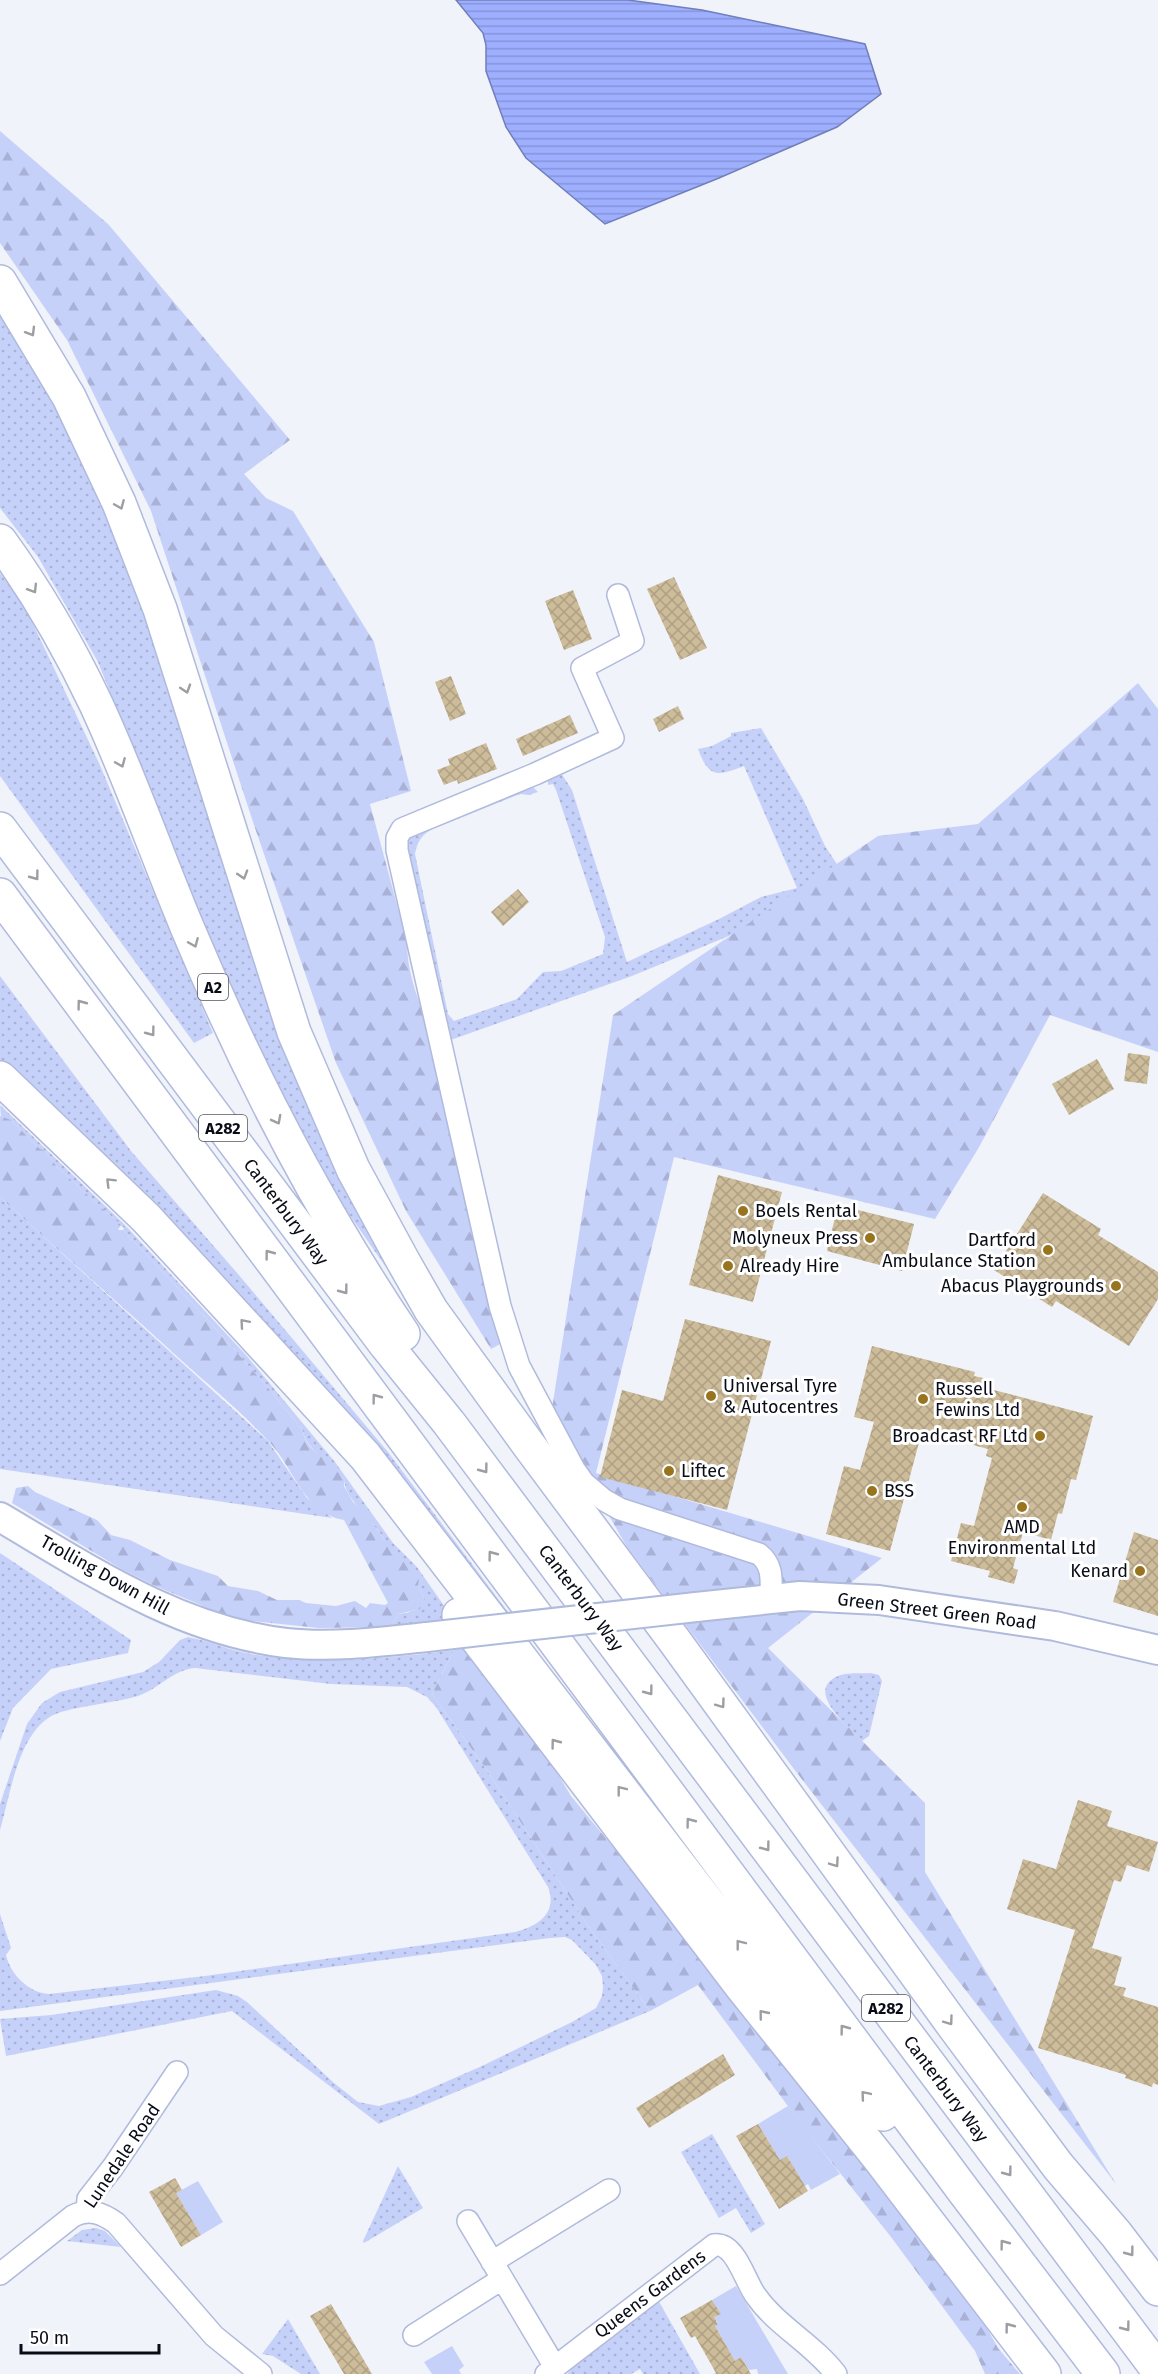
<svg xmlns="http://www.w3.org/2000/svg" width="1158" height="2374" font-family="'Fira Sans',sans-serif">
<defs>
<pattern id="grass-dots" width="8" height="8" patternUnits="userSpaceOnUse" patternTransform="scale(1.5)"><rect width="8" height="8" fill="#c6d1fa"/><path d="M2 2h.1M6 6h.1" fill="none" stroke="#a9b2d6" stroke-width="1.8" stroke-linecap="round"/></pattern>
<pattern id="forest-firs" width="22" height="20" patternUnits="userSpaceOnUse" patternTransform="scale(1.5)"><rect width="22" height="20" fill="#c6d1fa"/><path d="M5 1l3.5 6h-7zM16 11l3.5 6h-7z" fill="#a9b2d6"/></pattern>
<pattern id="water-rules" width="6" height="5" patternUnits="userSpaceOnUse" patternTransform="scale(1.5)"><rect width="6" height="5" fill="#9daffe"/><path d="M0 2.5h6" fill="none" stroke="#8695d9"/></pattern>
<pattern id="building-cross-hatch" width="8" height="8" patternUnits="userSpaceOnUse" patternTransform="scale(1.5)"><rect width="8" height="8" fill="#cdbc9a"/><path d="M0 0l8 8M0 8l8-8" fill="none" stroke="#afa084"/></pattern>
</defs>
<rect width="100%" height="100%" fill="#f1f3fa"/>
<!-- grass -->
<path fill="url(#grass-dots)" d="M 0,308 L 49,391 L 101,497 L 406,1296 L 344,1207 L 304,1138 L 228,983 L 165,831 L 98,662 L 38,557 L 0,508 Z
M 0,573 L 25,607 L 99,763 L 213,1033 L 194,1043 L 0,776 Z
M 761,728 L 803,799 L 825,846 L 846,878 L 811,902 L 632,976 L 445,1042 L 405,857 L 408,834 L 530,784 L 538,792 L 529,795 L 520,794 L 433,829 C 422,834 417,842 415,854 L 448,1014 L 454,1021 L 517,999 L 543,972 L 561,971 L 603,954 L 605,937 L 556,790 L 553,784 L 548,785 L 548,779 L 561,773 L 572,790 L 627,962 L 719,919 L 761,897 L 797,888 L 744,766 C 718,776 709,779 698,749 L 712,746 L 731,736 L 731,733 Z
M 0,976 L 131,1151 L 238,1274 L 388,1452 L 508,1612 L 496,1614 L 124,1174 L 0,1060 Z
M 0,1105 L 124,1224 L 246,1355 L 335,1462 L 393,1543 L 417,1567 L 454,1620 L 391,1627 L 398,1614 C 411,1612 419,1612 424,1598 L 418,1586 L 390,1553 C 385,1528 342,1500 345,1480 C 334,1469 304,1446 303,1431 C 247,1360 185,1295 123,1230 L 124,1228 L 57,1167 L 45,1150 L 40,1149 L 11,1120 L 1,1118 Z
M 0,1197 L 268,1441 L 307,1498 L 332,1518 L 0,1469 Z
M 0,1553 L 131,1640 L 128,1653 L 51,1669 L 13,1708 L 0,1741 Z
M 188,1637 C 209,1641 229,1650 251,1654 C 318,1665 386,1659 454,1650 L 432,1694 L 484,1766 L 591,1930 L 650,2011 L 379,2124 L 232,2011 L 6,2056 L 0,2019 L 51,2015 L 216,1990 L 238,1996 L 247,2002 L 334,2083 L 358,2102 L 379,2106 L 411,2097 L 482,2066 L 572,2022 L 596,2008 L 602,1996 L 603,1987 L 602,1976 L 596,1965 L 572,1940 L 565,1937 L 550,1938 L 0,2011 L 0,1914 L 11,1948 L 6,1955 C 10,1974 29,1993 49,1994 L 205,1976 L 515,1932 C 538,1926 558,1913 548,1887 L 436,1707 L 427,1697 L 407,1687 L 331,1684 L 195,1668 C 172,1670 159,1689 138,1696 C 113,1703 86,1705 61,1712 C 19,1724 11,1793 0,1830 L 0,1804 L 27,1724 L 42,1703 L 60,1692 L 143,1672 L 159,1662 L 180,1640 Z
M 871,1673 L 879,1675 L 882,1681 L 869,1736 L 862,1741 C 850,1728 807,1694 834,1678 C 845,1671 860,1674 871,1673 Z
M 712,2134 L 765,2224 L 751,2233 L 736,2208 L 719,2218 L 681,2152 Z
M 398,2166 L 423,2208 L 364,2243 L 363,2241 Z
M 96,2228 L 105,2231 L 121,2247 L 67,2241 L 82,2230 Z
M 653,2291 L 700,2374 L 643,2374 L 640,2369 L 631,2374 L 567,2374 L 610,2325 Z
M 288,2319 L 320,2374 L 301,2374 L 273,2356 L 262,2354 Z"/>
<!-- forest -->
<path fill="url(#forest-firs)" d="M 0,131 L 109,225 L 290,440 L 244,474 L 266,498 L 293,511 L 374,642 L 411,791 L 370,804 L 407,942 C 407,971 417,1000 430,1026 L 502,1343 L 491,1349 L 406,1211 L 336,1063 L 254,825 L 151,511 L 67,340 L 0,243 Z
M 1138,683 L 1158,709 L 1158,1052 L 1050,1015 L 978,1149 L 935,1219 L 674,1157 L 596,1473 L 882,1558 L 768,1648 L 925,1803 L 925,1872 L 1116,2184 L 797,1773 L 627,1547 L 551,1415 L 613,1015 L 878,836 L 978,824 Z
M 0,1116 L 11,1120 L 40,1149 L 45,1150 L 57,1167 L 121,1225 L 118,1230 L 123,1230 C 185,1295 247,1360 303,1431 C 304,1444 318,1455 328,1461 C 335,1465 340,1475 345,1480 L 344,1486 L 353,1502 L 365,1513 L 389,1546 L 393,1556 L 399,1553 L 419,1577 L 418,1586 L 424,1598 L 420,1609 L 398,1614 L 391,1627 L 319,1628 L 221,1618 L 201,1605 L 155,1586 L 123,1570 L 12,1503 L 16,1488 L 28,1486 L 35,1492 L 97,1520 L 111,1535 L 130,1540 L 170,1560 L 218,1576 L 228,1586 L 258,1591 L 277,1600 L 299,1600 L 306,1603 L 336,1606 L 355,1601 L 366,1608 L 370,1603 L 385,1605 L 388,1603 L 344,1520 C 305,1514 295,1471 271,1444 C 244,1414 211,1387 181,1360 C 121,1305 60,1252 0,1197 Z
M 468,1648 L 543,1749 L 571,1796 L 623,1859 L 728,1976 L 974,2305 L 998,2348 L 1020,2374 L 985,2374 L 975,2351 L 891,2237 L 805,2129 L 698,1985 L 650,2011 L 591,1930 L 484,1766 L 432,1694 L 454,1650 Z"/>
<!-- garden -->
<path fill="#c6d1fa" d="M 788,2106 L 840,2174 L 811,2190 L 808,2184 L 803,2187 L 788,2157 L 780,2160 L 758,2124 Z
M 198,2181 L 223,2222 L 201,2235 L 176,2193 Z
M 736,2286 L 788,2374 L 758,2374 L 757,2369 L 749,2370 L 741,2357 L 735,2361 L 715,2326 L 718,2323 L 714,2317 L 720,2313 L 712,2300 Z
M 452,2346 L 464,2366 L 459,2370 L 461,2374 L 432,2374 L 424,2362 Z"/>
<!-- water -->
<path fill="url(#water-rules)" stroke="#717eb9" stroke-width="1.5" d="M 456,0 L 628,0 L 702,10 L 865,44 L 881,94 L 837,127 L 719,178 L 605,224 L 526,158 L 506,127 L 486,71 L 486,45 L 483,33 Z"/>
<!-- building -->
<path fill="url(#building-cross-hatch)" d="M 674,577 L 707,648 L 680,660 L 647,589 Z
M 573,590 L 592,639 L 564,650 L 545,601 Z
M 451,676 L 466,714 L 450,721 L 435,682 Z
M 678,706 L 684,719 L 659,732 L 653,719 Z
M 570,715 L 578,733 L 523,756 L 516,739 Z
M 486,743 L 497,769 L 458,784 L 457,780 L 444,785 L 437,770 L 450,765 L 448,759 Z
M 518,889 L 529,902 L 503,926 L 491,912 Z
M 1128,1053 L 1150,1056 L 1147,1084 L 1124,1081 Z
M 1097,1059 L 1114,1089 L 1069,1115 L 1052,1084 Z
M 718,1175 L 782,1192 L 753,1302 L 689,1285 Z
M 1043,1193 L 1101,1229 L 1098,1235 L 1158,1272 L 1158,1299 L 1129,1346 L 1056,1301 L 1052,1307 L 994,1270 Z
M 838,1205 L 914,1224 L 902,1271 L 827,1251 Z
M 685,1319 L 771,1341 L 727,1510 L 600,1477 L 622,1390 L 663,1401 Z
M 872,1346 L 975,1372 L 974,1376 L 992,1380 L 990,1389 L 1093,1416 L 1076,1480 L 1071,1479 L 1062,1514 L 1058,1513 L 1051,1540 L 1023,1532 L 1013,1568 L 1018,1570 L 1014,1584 L 988,1577 L 990,1571 L 951,1561 L 961,1523 L 974,1526 L 992,1458 L 986,1456 L 988,1449 L 958,1441 L 957,1444 L 921,1435 L 890,1551 L 826,1534 L 844,1466 L 860,1470 L 874,1422 L 854,1417 Z
M 1134,1532 L 1158,1540 L 1158,1616 L 1113,1602 Z
M 1078,1800 L 1112,1811 L 1107,1826 L 1158,1842 L 1149,1872 L 1127,1865 L 1121,1882 L 1114,1880 L 1092,1948 L 1122,1957 L 1114,1985 L 1126,1988 L 1123,1996 L 1158,2007 L 1158,2085 L 1153,2083 L 1152,2087 L 1125,2078 L 1126,2075 L 1038,2048 L 1075,1930 L 1007,1909 L 1023,1859 L 1056,1869 Z
M 723,2054 L 735,2075 L 649,2128 L 636,2108 Z
M 758,2124 L 780,2160 L 787,2156 L 808,2191 L 779,2209 L 736,2136 Z
M 175,2178 L 182,2190 L 176,2193 L 201,2235 L 181,2247 L 149,2192 Z
M 712,2300 L 721,2314 L 714,2317 L 718,2324 L 715,2326 L 735,2361 L 741,2357 L 751,2374 L 714,2374 L 716,2373 L 695,2336 L 691,2338 L 680,2318 Z
M 331,2304 L 372,2374 L 344,2374 L 310,2316 Z"/>
<g fill="none" stroke-linecap="round" stroke-linejoin="round">
<!-- street casing -->
<g stroke="#b0badc" stroke-width="24">
<path id="street" d="M 618,595 L 633,641 L 582,668 L 613,738 L 535,774 L 402,829 L 397,838 L 397,850 L 500,1306 L 519,1366 L 574,1469 L 584,1483 L 604,1500 L 620,1509 L 759,1554 C 774,1566 771,1581 771,1599
M 87,2211 L 88,2199 L 113,2167 L 177,2072
M 468,2221 L 555,2367
M 492,2262 L 609,2190
M 0,2274 L 73,2216 C 89,2208 102,2213 116,2223 L 214,2336 L 261,2374
M 414,2335 L 502,2279
M 546,2374 L 714,2245 C 736,2242 745,2282 756,2296 C 777,2326 813,2344 836,2374"/>
</g>
<!-- secondary casing -->
<g stroke="#b0badc" stroke-width="32">
<path id="secondary" d="M 0,1517 C 90,1570 179,1630 286,1643 C 332,1648 380,1642 427,1637
M 696,1607 L 800,1596 L 879,1600 L 1055,1626 L 1158,1650"/>
</g>
<!-- highway casing -->
<g stroke="#b0badc" stroke-width="36">
<path id="highway" d="M 0,282 L 69,397 L 119,503 L 160,609 L 294,1032 L 353,1169 L 403,1261 L 431,1310 L 528,1444 L 674,1640 L 953,2025 L 1058,2166 L 1116,2234 L 1158,2289
M 0,541 C 37,592 69,647 96,704 C 130,777 156,853 187,927 C 246,1068 317,1206 403,1334
M 0,829 L 386,1345 L 449,1423 L 1158,2370
M 0,895 L 966,2194 L 1103,2374
M 0,1078 L 146,1218 L 365,1456 L 726,1926 L 775,1989 L 883,2114
M 459,1615 L 742,1987 L 879,2158 L 1044,2374"/>
</g>
<!-- street -->
<use href="#street" stroke="#fff" stroke-width="21"/>
<!-- secondary -->
<use href="#secondary" stroke="#fff" stroke-width="28"/>
<!-- highway -->
<use href="#highway" stroke="#fff" stroke-width="33"/>
<!-- secondary-bridge casing -->
<g stroke="#b0badc" stroke-width="32" stroke-linecap="butt">
<path id="secondary-bridge" d="M 427,1637 L 696,1607"/>
</g>
<!-- secondary-bridge -->
<use href="#secondary-bridge" stroke="#fff" stroke-width="28"/>
</g>
<!-- one-way arrows -->
<defs><path id="oneway-chevron" d="M-2-3.5L2.5 0L-2 3.5" fill="none" stroke-width="1.6" stroke-linecap="round" stroke-linejoin="round" transform="scale(1.5)"/></defs>
<g stroke="#9d9ea2">
<use href="#oneway-chevron" transform="translate(31 332) rotate(59)"/>
<use href="#oneway-chevron" transform="translate(120 505) rotate(67)"/>
<use href="#oneway-chevron" transform="translate(33 589) rotate(58)"/>
<use href="#oneway-chevron" transform="translate(186 689) rotate(72)"/>
<use href="#oneway-chevron" transform="translate(121 763) rotate(67)"/>
<use href="#oneway-chevron" transform="translate(243 875) rotate(73)"/>
<use href="#oneway-chevron" transform="translate(35 876) rotate(53)"/>
<use href="#oneway-chevron" transform="translate(194 943) rotate(67)"/>
<use href="#oneway-chevron" transform="translate(81 1004) rotate(-127)"/>
<use href="#oneway-chevron" transform="translate(151 1032) rotate(53)"/>
<use href="#oneway-chevron" transform="translate(277 1120) rotate(62)"/>
<use href="#oneway-chevron" transform="translate(110 1182) rotate(-135)"/>
<use href="#oneway-chevron" transform="translate(269 1254) rotate(-127)"/>
<use href="#oneway-chevron" transform="translate(344 1290) rotate(53)"/>
<use href="#oneway-chevron" transform="translate(244 1323) rotate(-131)"/>
<use href="#oneway-chevron" transform="translate(376 1398) rotate(-127)"/>
<use href="#oneway-chevron" transform="translate(484 1469) rotate(53)"/>
<use href="#oneway-chevron" transform="translate(492 1555) rotate(-127)"/>
<use href="#oneway-chevron" transform="translate(649 1691) rotate(53)"/>
<use href="#oneway-chevron" transform="translate(721 1704) rotate(54)"/>
<use href="#oneway-chevron" transform="translate(555 1743) rotate(-127)"/>
<use href="#oneway-chevron" transform="translate(621 1790) rotate(-128)"/>
<use href="#oneway-chevron" transform="translate(690 1822) rotate(-127)"/>
<use href="#oneway-chevron" transform="translate(766 1847) rotate(53)"/>
<use href="#oneway-chevron" transform="translate(835 1863) rotate(55)"/>
<use href="#oneway-chevron" transform="translate(740 1944) rotate(-128)"/>
<use href="#oneway-chevron" transform="translate(763 2014) rotate(-129)"/>
<use href="#oneway-chevron" transform="translate(949 2021) rotate(54)"/>
<use href="#oneway-chevron" transform="translate(844 2029) rotate(-127)"/>
<use href="#oneway-chevron" transform="translate(865 2095) rotate(-130)"/>
<use href="#oneway-chevron" transform="translate(1008 2172) rotate(53)"/>
<use href="#oneway-chevron" transform="translate(1004 2244) rotate(-127)"/>
<use href="#oneway-chevron" transform="translate(1130 2252) rotate(53)"/>
<use href="#oneway-chevron" transform="translate(1009 2327) rotate(-127)"/>
<use href="#oneway-chevron" transform="translate(1126 2327) rotate(53)"/>
</g>
<!-- markers -->
<g fill="#97741d" stroke="#fff" stroke-width="2">
<circle cx="743" cy="1211" r="6"/>
<circle cx="870" cy="1238" r="6"/>
<circle cx="1048" cy="1250" r="6"/>
<circle cx="728" cy="1266" r="6"/>
<circle cx="1116" cy="1286" r="6"/>
<circle cx="711" cy="1396" r="6"/>
<circle cx="923" cy="1399" r="6"/>
<circle cx="1040" cy="1436" r="6"/>
<circle cx="669" cy="1471" r="6"/>
<circle cx="872" cy="1491" r="6"/>
<circle cx="1022" cy="1507" r="6"/>
<circle cx="1140" cy="1571" r="6"/>
</g>
<g text-anchor="middle" dominant-baseline="central" stroke-width="6" stroke-linejoin="round" paint-order="stroke">
<!-- shield labels -->
<g fill="#fff" stroke="#53555d" stroke-width="1.5">
<rect x="198" y="974" width="30" height="26" rx="4.5"/>
<rect x="199" y="1115" width="48" height="26" rx="4.5"/>
<rect x="862" y="1995" width="48" height="26" rx="4.5"/>
</g>
<g font-size="16" font-weight="bold" fill="#090c17">
<text x="213" y="987">A2</text>
<text x="223" y="1128">A282</text>
<text x="886" y="2008">A282</text>
</g>
<!-- poi labels -->
<g font-size="18" fill="#090c17" stroke="#fff" text-anchor="start">
<text x="755" y="1211">Boels Rental</text>
<text x="858" y="1238" text-anchor="end">Molyneux Press</text>
<text x="1036" y="1240" text-anchor="end">Dartford<tspan x="1036" dy="21">Ambulance Station</tspan></text>
<text x="740" y="1266">Already Hire</text>
<text x="1104" y="1286" text-anchor="end">Abacus Playgrounds</text>
<text x="723" y="1386">Universal Tyre<tspan x="723" dy="21">&amp; Autocentres</tspan></text>
<text x="935" y="1389">Russell<tspan x="935" dy="21">Fewins Ltd</tspan></text>
<text x="1028" y="1436" text-anchor="end">Broadcast RF Ltd</text>
<text x="681" y="1471">Liftec</text>
<text x="884" y="1491">BSS</text>
<text x="1022" y="1527" text-anchor="middle">AMD<tspan x="1022" dy="21">Environmental Ltd</tspan></text>
<text x="1128" y="1571" text-anchor="end">Kenard</text>
</g>
<!-- street labels -->
<g font-size="18" fill="#090c17" stroke="#fff">
<text transform="translate(286 1212) rotate(53)">Canterbury Way</text>
<text transform="translate(105 1575) rotate(29)">Trolling Down Hill</text>
<text transform="translate(581 1598) rotate(53)">Canterbury Way</text>
<text transform="translate(937 1611) rotate(7)">Green Street Green Road</text>
<text transform="translate(946 2089) rotate(53)">Canterbury Way</text>
<text transform="translate(122 2156) rotate(-56)">Lunedale Road</text>
<text transform="translate(650 2294) rotate(-37)">Queens Gardens</text>
</g>
</g>
<!-- scale -->
<path d="M21 2344v9h138v-9" fill="none" stroke="#090c17" stroke-width="3"/>
<text x="30" y="2344" font-size="18" fill="#090c17" stroke="#ffffff" stroke-width="4.5" paint-order="stroke">50 m</text>
</svg>
